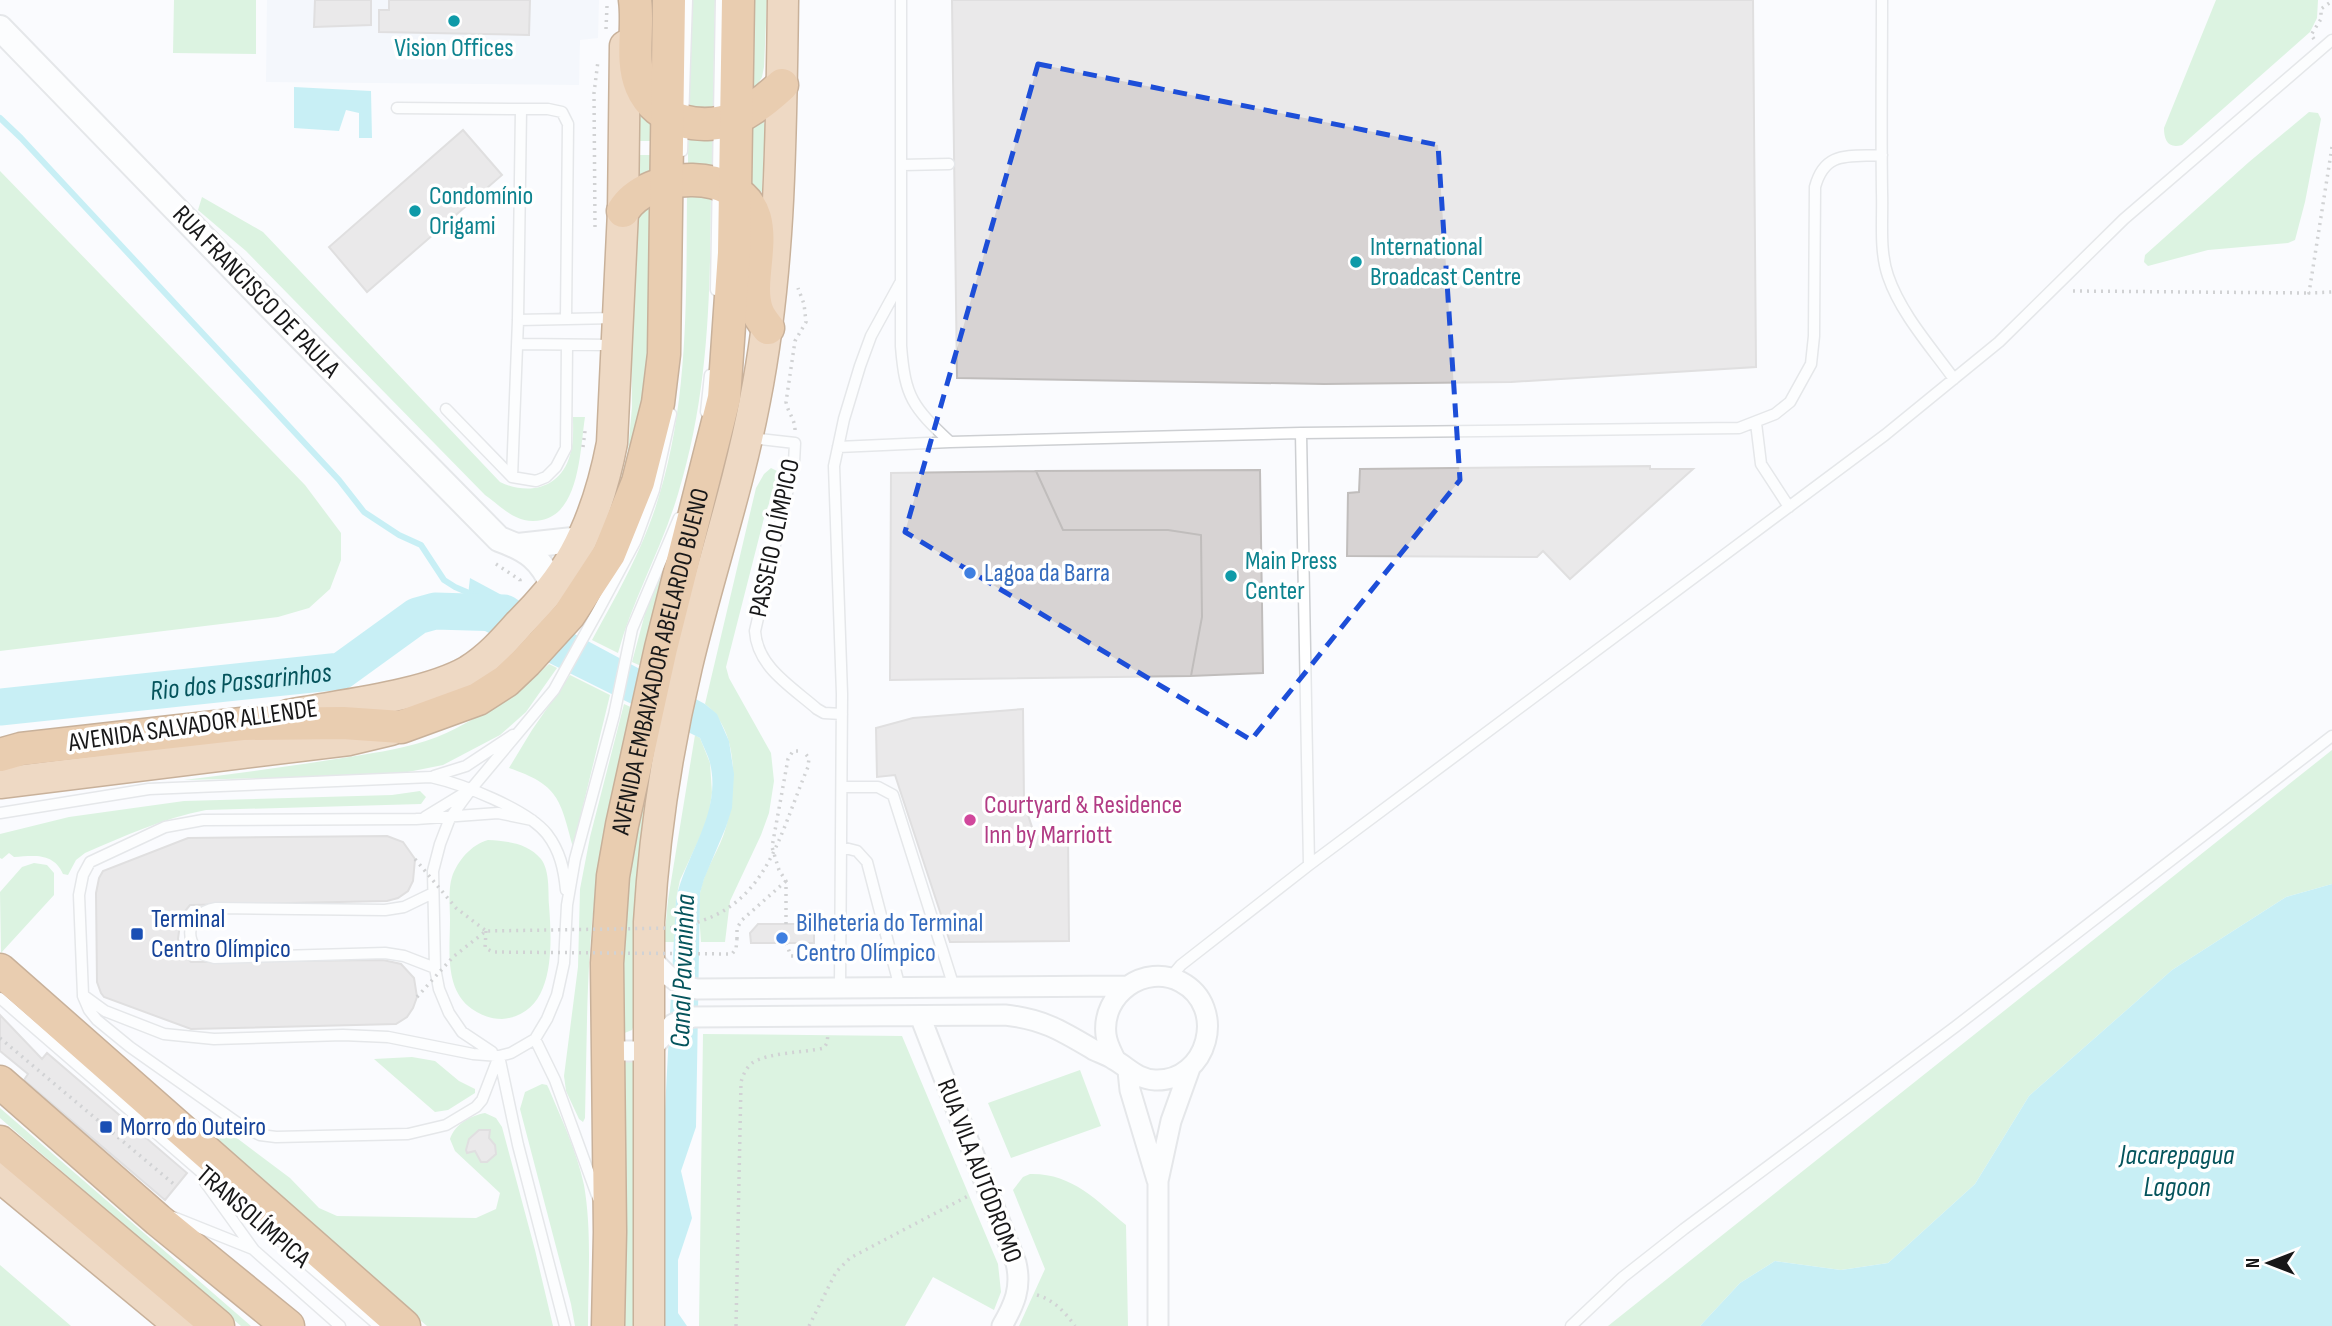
<svg xmlns="http://www.w3.org/2000/svg" width="2332" height="1326" font-family="'Sofia Sans Condensed',sans-serif">
<rect width="100%" height="100%" fill="#fafbfe"/>
<!-- built -->
<path fill="#edf1fb" d="M 267,0 L 599,0 L 598,38 L 580,40 L 579,85 L 266,82 Z"/>
<!-- green -->
<path fill="#b8e9bf" d="M 174,0 L 256,0 L 256,54 L 173,53 Z
M 689,0 L 715,0 L 713,111 L 688,107 Z
M 748,0 L 767,0 L 764,67 L 762,77 L 753,92 L 747,86 Z
M 2216,0 L 2318,0 L 2317,18 L 2310,32 L 2182,145 C 2168,149 2164,140 2164,128 Z
M 633,104 L 654,127 L 654,141 L 631,141 Z
M 2309,112 L 2318,113 L 2321,119 L 2305,202 L 2295,240 L 2288,243 L 2208,250 L 2148,266 L 2144,262 L 2145,255 L 2249,162 Z
M 763,121 L 765,125 L 762,191 L 759,195 L 748,187 L 751,128 Z
M 688,139 L 713,139 L 712,167 L 688,166 Z
M 631,155 L 655,155 L 654,173 L 633,187 Z
M 0,171 L 305,485 L 341,533 L 341,560 L 330,589 L 309,608 L 278,617 L 0,651 Z
M 687,192 L 711,193 C 710,297 709,392 678,494 C 662,548 633,598 618,653 L 592,640 C 609,609 627,577 641,545 C 690,434 686,310 687,192 Z
M 202,197 L 263,232 L 500,482 C 529,496 561,488 570,455 C 574,443 573,429 573,417 L 585,417 C 580,449 580,512 542,520 C 533,522 524,521 516,517 C 505,512 495,502 485,495 L 246,251 L 198,210 Z
M 648,207 L 651,208 L 651,389 L 606,539 L 628,451 L 632,407 L 630,246 L 636,218 Z
M 771,468 L 779,472 L 779,478 L 765,514 L 726,667 L 729,678 L 771,753 L 774,781 L 769,813 L 761,835 L 730,901 L 725,942 L 701,942 C 700,926 698,909 700,893 C 704,869 720,850 726,827 C 736,787 740,732 705,704 L 756,488 L 764,474 Z
M 666,566 L 646,668 L 632,662 L 647,606 Z
M 549,664 L 557,668 L 526,712 L 500,735 L 443,765 L 403,773 L 361,776 L 184,780 C 239,773 294,766 349,757 C 379,752 409,748 437,737 C 477,720 517,693 549,664 Z
M 570,675 L 610,695 L 573,847 C 560,799 559,785 509,768 L 532,730 Z
M 624,704 L 635,709 C 621,768 605,827 596,887 C 586,964 587,1041 585,1118 L 583,1122 L 579,1119 L 566,1091 L 564,1076 L 578,967 L 580,889 L 590,837 Z
M 657,726 L 638,876 L 634,1025 L 632,1030 L 622,1034 L 620,964 L 628,876 Z
M 695,735 L 700,738 L 710,763 L 712,793 L 708,820 L 680,880 L 676,899 L 675,942 L 664,942 L 668,900 Z
M 2332,750 L 2332,884 L 2286,897 L 2172,970 L 2029,1096 L 1975,1184 L 1888,1263 L 1841,1270 L 1775,1261 L 1740,1283 L 1700,1326 L 1608,1326 Z
M 420,791 L 426,797 L 421,804 L 206,810 C 163,818 125,836 85,853 L 76,860 L 68,875 L 63,874 C 53,852 34,856 14,857 L 9,853 L 2,859 L 0,858 L 0,834 L 69,817 L 184,801 L 392,795 Z
M 488,840 C 507,841 528,843 541,859 C 550,871 548,891 549,905 C 552,945 556,1015 502,1019 C 490,1019 481,1015 472,1009 C 444,989 450,950 450,920 C 450,907 448,889 452,877 C 458,860 471,845 488,840 Z
M 34,863 L 47,865 L 54,873 L 54,895 L 1,953 L 0,892 L 22,867 Z
M 703,1034 L 902,1036 L 998,1264 L 1001,1292 L 994,1310 L 933,1277 L 905,1326 L 699,1326 Z
M 412,1057 L 435,1061 L 459,1081 L 475,1089 L 475,1093 L 448,1110 L 435,1112 L 374,1059 Z
M 622,1059 L 634,1059 L 634,1326 L 621,1326 Z
M 1080,1070 L 1101,1126 L 1011,1158 L 988,1103 Z
M 542,1084 L 547,1085 L 549,1089 C 562,1120 577,1152 584,1185 C 592,1231 588,1280 588,1326 L 575,1326 L 571,1304 L 520,1109 L 525,1092 Z
M 0,1108 L 251,1326 L 241,1326 L 0,1118 Z
M 485,1113 L 496,1118 L 502,1127 L 535,1250 L 553,1326 L 427,1326 L 314,1230 L 194,1134 L 209,1117 L 290,1178 L 319,1208 L 337,1216 L 476,1218 L 496,1209 L 500,1193 L 455,1151 L 450,1139 C 455,1124 470,1116 485,1113 Z
M 1030,1174 C 1072,1173 1096,1200 1126,1225 L 1128,1326 L 1019,1326 L 1045,1269 L 1013,1190 L 1023,1177 Z
M 0,1265 L 71,1326 L 0,1326 Z"/>
<!-- water -->
<path fill="#8ce1ec" d="M 294,87 L 371,91 L 372,138 L 359,138 L 359,113 L 346,110 L 339,131 L 294,128 Z
M 470,578 L 705,704 L 717,714 L 729,741 L 734,774 L 732,808 L 726,827 L 704,879 L 700,893 L 696,1127 L 681,1171 L 692,1218 L 678,1260 L 678,1313 L 687,1326 L 656,1326 L 656,1282 L 676,899 C 686,853 722,813 710,763 C 708,755 703,746 700,738 L 465,621 Z
M 2332,884 L 2332,1326 L 1700,1326 L 1740,1283 L 1775,1261 L 1841,1270 L 1888,1263 L 1975,1184 L 2029,1096 L 2172,970 L 2286,897 Z"/>
<g fill="none" stroke-linecap="round" stroke-linejoin="round">
<!-- stream -->
<path stroke="#8ce1ec" stroke-width="6" d="M 0,118 L 21,138 L 339,480 L 364,512 L 399,535 L 421,545 L 444,580 L 455,587 L 476,596"/>
<!-- river -->
<path stroke="#8ce1ec" stroke-width="37" id="s1" d="M 0,707 L 341,671 L 417,616 L 435,611 L 504,613 L 513,619"/>
</g>
<!-- building -->
<path fill="#d7d3d3" stroke="#c0bdbc" stroke-width="2" d="M 315,0 L 371,0 L 371,25 L 314,27 Z
M 389,0 L 530,0 L 529,35 L 379,32 L 379,10 L 389,10 Z
M 952,0 L 1753,0 L 1756,367 L 1511,382 L 1324,384 L 957,378 Z
M 463,130 L 502,175 L 367,292 L 329,247 Z
M 1650,466 L 1650,469 L 1693,469 L 1570,579 L 1543,551 L 1537,557 L 1347,556 L 1348,493 L 1359,492 L 1360,469 Z
M 1260,470 L 1263,673 L 1191,676 L 1202,617 L 1201,535 L 1168,530 L 1063,530 L 1036,471 Z
M 1036,471 L 1063,530 L 1168,530 L 1201,535 L 1202,617 L 1191,676 L 890,680 L 891,473 Z
M 1023,709 L 1024,803 L 1035,836 L 1068,837 L 1069,941 L 950,942 L 895,775 L 877,777 L 876,728 L 913,718 Z
M 387,836 L 403,842 L 415,859 L 413,881 L 408,891 L 398,898 L 387,901 L 190,905 L 181,916 L 178,939 L 183,954 L 191,962 L 383,960 L 401,964 L 414,978 L 417,997 L 413,1008 L 407,1017 L 396,1024 L 191,1029 L 104,997 L 101,993 L 97,982 L 96,893 L 99,878 L 103,871 L 188,838 Z
M 758,924 L 814,924 L 814,943 L 751,943 L 750,933 Z
M 0,1015 L 42,1059 L 47,1053 L 187,1173 L 165,1200 L 24,1080 L 28,1074 L 0,1051 Z
M 479,1130 L 490,1130 L 489,1138 L 495,1145 L 496,1154 L 487,1162 L 481,1162 L 475,1151 L 467,1153 L 466,1150 L 469,1139 Z"/>
<g fill="none" stroke-linecap="round" stroke-linejoin="round">
<!-- service casing -->
<g stroke="#cdcfd2" stroke-width="13">
<path id="service" d="M 901,0 L 901,346 C 905,398 913,407 950,442 L 1301,433 L 1739,428 L 1775,414 L 1790,402 L 1811,364 L 1814,336 L 1815,187 C 1825,150 1849,157 1882,155
M 1882,0 C 1882,64 1881,128 1882,192 C 1883,219 1879,250 1888,276 C 1901,314 1931,347 1954,379
M 397,108 L 521,109 L 518,320 L 512,477
M 521,109 L 548,109 L 562,112 L 568,124 L 566,319
M 682,151 L 687,0
M 902,165 L 949,164
M 716,290 L 721,0
M 518,320 L 616,318
M 518,344 L 615,345
M 446,409 L 512,477 L 536,481 L 546,477 L 556,467 L 566,448 L 567,345
M 706,412 L 710,375
M 1756,423 L 1761,464 L 1789,507
M 1301,433 L 1309,865
M 751,438 L 795,443 L 794,463 L 755,631 C 757,667 792,687 817,709 L 824,713 L 842,714
M 838,447 L 950,442
M 434,776 L 466,766 L 513,735
M 842,787 L 878,787 L 893,795 L 954,987
M 0,813 L 149,789 L 431,777 C 462,784 527,809 547,834 C 560,851 564,869 566,890
M 425,817 L 466,792
M 532,820 L 498,813 L 416,819 L 203,820 L 165,827 L 90,862 L 83,875 L 79,895 L 83,995 L 105,1011 L 164,1034 L 214,1039 L 343,1035 L 388,1037 L 473,1054 L 499,1056 L 511,1053 L 535,1039 L 547,1019 L 557,995 L 564,963 L 567,905 L 575,859 L 614,715 L 632,629 L 679,518
M 841,847 L 857,851 L 867,862 L 900,988
M 433,893 L 404,907 L 385,910 L 216,908 C 183,914 181,950 214,958 L 385,953 L 404,956 L 435,968
M 1170,978 L 1181,965 L 1309,865 L 1885,435 L 1999,342 L 2124,219 L 2332,40
M 840,988 L 842,694 L 834,466 L 844,419 L 860,366 L 871,336 L 900,283
M 83,996 L 89,1010 L 97,1020 L 130,1047 L 242,1126 L 260,1135 L 276,1137 L 408,1134 L 446,1125 L 476,1107 L 482,1100 L 499,1056
M 0,998 L 379,1326
M 535,1039 L 555,1080 L 598,1198
M 492,1052 L 462,1032 L 449,1013 L 439,989 L 435,968 L 433,871 L 440,844 L 450,818 L 472,788 L 554,690 L 599,609 L 635,542 L 654,490 L 671,414
M 499,1056 L 518,1145 L 565,1326
M 205,1182 L 254,1250 L 340,1326
M 173,1217 L 253,1249
M 1571,1326 L 1623,1277 L 1684,1229 L 1955,1027 L 2332,736"/>
</g>
<!-- minor casing -->
<g stroke="#cdcfd2" stroke-width="23">
<path id="minor" d="M 650,956 C 663,972 675,985 697,989 L 1127,986
M 920,1016 L 1016,1263 C 1022,1288 1014,1305 1002,1326
M 608,1051 L 650,1051 L 673,1024 L 693,1017 L 1005,1015 C 1043,1019 1062,1031 1094,1050 C 1100,1053 1107,1055 1113,1059 C 1128,1067 1136,1079 1155,1080 C 1208,1082 1228,1007 1181,982 C 1145,963 1101,994 1106,1035 C 1107,1044 1111,1051 1115,1059
M 1128,1071 L 1130,1090 L 1157,1180
M 1158,1326 L 1158,1181 L 1171,1121 L 1190,1068"/>
</g>
<!-- tertiary casing -->
<g stroke="#cdcfd2" stroke-width="28">
<path id="tertiary" d="M 0,28 L 258,294 L 499,539 C 527,549 542,559 553,587
M 518,546 L 582,539"/>
</g>
<!-- primary casing -->
<g stroke="#8d5723" stroke-width="33">
<path id="primary" d="M 288,715 C 339,705 424,696 468,671 C 488,659 504,641 519,624 C 530,613 541,601 551,589 C 585,547 602,495 612,443 L 623,211 L 625,46
M 0,783 L 349,740 L 391,730
M 0,1177 L 180,1326
M 649,1326 L 649,922 C 654,836 667,750 687,666 C 708,577 738,490 755,400 C 781,268 781,134 783,0"/>
</g>
<!-- trunk casing -->
<g stroke="#8d5723" stroke-width="35">
<g id="trunk">
<path d="M 635,0 C 639,27 630,60 641,86 C 656,123 704,132 738,117 C 755,109 768,98 782,85"/>
<path d="M 623,211 C 648,170 740,167 755,218 C 763,247 748,284 757,310 C 759,317 764,323 768,328"/>
<path d="M 0,755 L 21,749 L 242,724 L 343,723 L 401,727 L 478,699 L 506,681 L 526,662 L 569,615 L 609,554 L 638,482 L 658,403 L 664,354 L 669,0"/>
<path d="M 0,970 L 404,1326"/>
<path d="M 0,1082 L 158,1220 L 288,1326"/>
<path d="M 0,1142 L 218,1326"/>
<path id="s2" d="M 608,1326 L 610,1232 L 607,963 L 613,876 L 622,825 L 661,648 L 724,398 L 734,253 L 738,0"/>
</g>
</g>
<!-- path -->
<path stroke="#a0a1a3" stroke-width="3.5" stroke-dasharray="2 5" stroke-linecap="butt" d="M 606,29 L 607,6
M 2314,39 L 2311,35 L 2321,19 L 2321,9 L 2332,1
M 2332,147 L 2309,293 L 2332,292
M 595,227 L 594,93 L 598,61
M 2073,291 L 2309,293
M 795,430 C 795,419 788,413 786,402 L 795,341 L 806,322 L 804,304 L 798,288
M 583,447 L 585,431
M 496,564 L 520,580 L 520,585
M 786,924 L 786,881 L 779,870 L 772,847 L 788,759 L 793,751 L 803,751
M 737,939 L 737,928 L 742,920 L 786,881
M 786,943 L 791,956 L 826,957
M 0,1038 L 176,1186
M 1037,1295 C 1054,1300 1065,1312 1075,1326
M 736,1326 L 741,1082 C 743,1075 746,1068 752,1063 C 769,1052 803,1053 824,1048 L 827,1043 L 828,1034
M 809,1326 L 836,1272 L 850,1258 L 968,1196"/>
<!-- service -->
<use href="#service" stroke="#fff" stroke-width="10"/>
<!-- minor -->
<use href="#minor" stroke="#fff" stroke-width="19"/>
<!-- tertiary -->
<use href="#tertiary" stroke="#fff" stroke-width="24"/>
<!-- primary -->
<use href="#primary" stroke="#e0af7e" stroke-width="30"/>
<!-- trunk -->
<use href="#trunk" stroke="#d69453" stroke-width="32"/>
<!-- path-bridge -->
<path stroke="#a0a1a3" stroke-width="3.5" stroke-dasharray="2 5" stroke-linecap="butt" d="M 415,859 L 456,908 L 486,931
M 486,931 L 485,948 L 493,952 L 732,954 L 736,949 L 737,939
M 417,997 L 453,957 L 486,931 L 672,928 C 766,914 776,843 808,767 L 809,758 L 803,751"/>
</g>
<!-- marked area -->
<path d="M0 0H2332V1326H0ZM 1038,64 L 1438,145 L 1460,480 L 1251,740 L 905,532 Z" fill="#fafbfe" fill-opacity=".55" fill-rule="evenodd"/>
<path fill="none" stroke="#1d4ed8" stroke-width="5" stroke-dasharray="14 9" stroke-linejoin="round" d="M 1038,64 L 1438,145 L 1460,480 L 1251,740 L 905,532 Z"/>
<!-- markers -->
<g fill="#0f9aa8" stroke="#fff" stroke-width="2.5">
<circle cx="454" cy="21" r="7"/>
<circle cx="415" cy="211" r="7"/>
<circle cx="1356" cy="262" r="7"/>
<circle cx="1231" cy="576" r="7"/>
</g>
<g fill="#3f7fe0" stroke="#fff" stroke-width="2.5">
<circle cx="970" cy="573" r="7"/>
<circle cx="782" cy="938" r="7"/>
</g>
<circle fill="#d1479c" stroke="#fff" stroke-width="2.5" cx="970" cy="820" r="7"/>
<g fill="#1a4fb4" stroke="#fff" stroke-width="2.5">
<rect x="130" y="927" width="14" height="14" rx="3.5"/>
<rect x="99" y="1120" width="14" height="14" rx="3.5"/>
</g>
<g text-anchor="middle" dominant-baseline="central" stroke-width="7" stroke-linejoin="round" paint-order="stroke">
<!-- culture labels -->
<g font-size="26" fill="#0d838f" stroke="#fff" text-anchor="start">
<text x="454" y="48" text-anchor="middle">Vision Offices</text>
<text x="429" y="196">Condomínio<tspan x="429" dy="30">Origami</tspan></text>
<text x="1370" y="247">International<tspan x="1370" dy="30">Broadcast Centre</tspan></text>
<text x="1245" y="561">Main Press<tspan x="1245" dy="30">Center</tspan></text>
</g>
<!-- street labels -->
<g font-size="26" fill="#181819" stroke="#fff">
<text transform="translate(256 292) rotate(46)">RUA FRANCISCO DE PAULA</text>
<text transform="translate(775 538) rotate(-78)">PASSEIO OLÍMPICO</text>
<text stroke="none"><textPath href="#s2" startOffset="670">AVENIDA EMBAIXADOR ABELARDO BUENO</textPath></text>
<text transform="translate(193 726) rotate(-8)">AVENIDA SALVADOR ALLENDE</text>
<text transform="translate(979 1171) rotate(69)">RUA VILA AUTÓDROMO</text>
<text transform="translate(253 1217) rotate(41)">TRANSOLÍMPICA</text>
</g>
<!-- shop labels -->
<g font-size="26" fill="#366cbe" stroke="#fff" text-anchor="start">
<text x="984" y="573">Lagoa da Barra</text>
<text x="796" y="923">Bilheteria do Terminal<tspan x="796" dy="30">Centro Olímpico</tspan></text>
</g>
<!-- hotel labels -->
<g font-size="26" fill="#b23c85" stroke="#fff" text-anchor="start">
<text x="984" y="805">Courtyard &amp; Residence<tspan x="984" dy="30">Inn by Marriott</tspan></text>
</g>
<!-- transit labels -->
<g font-size="26" fill="#164399" stroke="#fff" text-anchor="start">
<text x="151" y="919">Terminal<tspan x="151" dy="30">Centro Olímpico</tspan></text>
<text x="120" y="1127">Morro do Outeiro</text>
</g>
<!-- water labels -->
<g font-size="28" font-style="italic" fill="#05545c" stroke="#fff">
<text stroke="none"><textPath href="#s1" startOffset="242">Rio dos Passarinhos</textPath></text>
<text transform="translate(683 971) rotate(-88)">Canal Pavuninha</text>
<text x="2177" y="1155">Jacarepagua<tspan x="2177" dy="32">Lagoon</tspan></text>
</g>
</g>
<!-- north arrow -->
<g transform="translate(2269 1263) rotate(270)" stroke="#ffffff" stroke-width="5" paint-order="stroke">
<path d="M0-5L12 26L0 18L-12 26Z" fill="#181819"/>
<text y="-10" font-size="19" font-weight="bold" text-anchor="middle" fill="#181819">N</text>
</g>
</svg>
